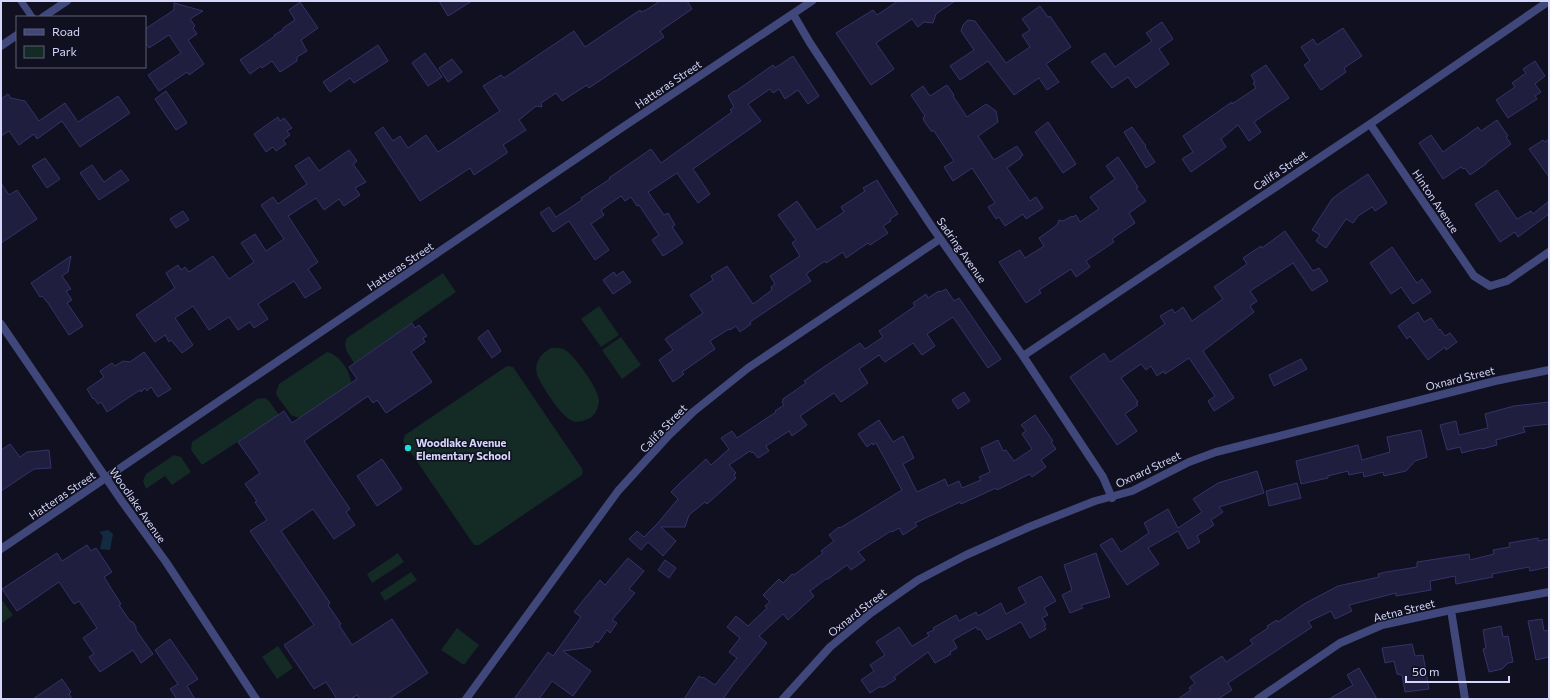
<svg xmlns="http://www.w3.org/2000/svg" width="1550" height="700" font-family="Commissioner,sans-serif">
<rect width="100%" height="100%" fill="#101020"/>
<!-- green -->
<path fill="#132a25" d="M 443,273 L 456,292 L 354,363 C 349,354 342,348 347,338 Z
M 599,306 L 619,335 L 601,347 L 581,319 Z
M 621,337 L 641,365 L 622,379 L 602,350 Z
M 551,348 C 554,348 559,347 563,349 C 573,352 601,392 599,402 C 598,409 594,417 588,419 C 583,421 577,423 573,421 C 562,418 544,389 539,379 C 536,374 535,366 538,361 C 540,355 545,352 551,348 Z
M 327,352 C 339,354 351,372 351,383 L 299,418 L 291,415 L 277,396 L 276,393 L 279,384 Z
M 507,366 L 513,367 L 583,470 L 582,475 L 479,545 L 474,545 L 403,441 L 405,435 Z
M 265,398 L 269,401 L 279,415 L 202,465 L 191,450 L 192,442 L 257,399 Z
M 174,455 L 181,457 L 191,472 L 172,485 L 165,476 L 146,489 L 143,481 L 146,474 Z
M 398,553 L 404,562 L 372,583 L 367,574 Z
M 411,572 L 417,580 L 385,601 L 380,593 Z
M 1,599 L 13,615 L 1,624 Z
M 457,628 L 479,645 L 464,665 L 441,650 Z
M 278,646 L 293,668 L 277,679 L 262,657 Z"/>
<!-- water -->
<path fill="#132b41" d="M 108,530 L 113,534 L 110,550 L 100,549 L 103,536 L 99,532 Z"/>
<!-- building -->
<path fill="#1f1e3f" stroke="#353368" d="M 439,1 L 472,1 L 448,16 Z
M 660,1 L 687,1 L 692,9 L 660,31 L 664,37 L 589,88 L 587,85 L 562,101 L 556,93 L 541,103 L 542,107 L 536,106 L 519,120 L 526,130 L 503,145 L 507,151 L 507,153 L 474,175 L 470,168 L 420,201 L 375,133 L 383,127 L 393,141 L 400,136 L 408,148 L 426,135 L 438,152 L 500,111 L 483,86 L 501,75 L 504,78 L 574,31 L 585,47 L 640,10 L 641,12 L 646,10 Z
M 898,1 L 955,1 L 936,14 L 933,23 L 924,22 L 918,27 L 912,19 L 876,43 L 894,69 L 871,85 L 836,33 L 873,10 L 877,15 Z
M 300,2 L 318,28 L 301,40 L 307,51 L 297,57 L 297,61 L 280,72 L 272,61 L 262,68 L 261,66 L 250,74 L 240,60 L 275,36 L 274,35 L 283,30 L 283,28 L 295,20 L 289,10 Z
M 174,3 L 203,11 L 190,19 L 195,26 L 193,28 L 197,34 L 188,40 L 204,64 L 189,75 L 187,72 L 159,91 L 148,75 L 181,53 L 169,35 L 149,48 L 145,42 L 145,29 L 174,10 Z
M 1040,6 L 1048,17 L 1050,16 L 1071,47 L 1046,64 L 1059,82 L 1047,90 L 1039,78 L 1014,95 L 988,61 L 960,80 L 950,66 L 974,50 L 961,31 L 963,25 L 968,20 L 975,21 L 1006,63 L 1030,47 L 1022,35 L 1030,30 L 1022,19 Z
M 1162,22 L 1173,39 L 1159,49 L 1169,64 L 1136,88 L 1128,77 L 1112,88 L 1091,62 L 1105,53 L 1115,67 L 1152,41 L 1146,33 Z
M 1343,28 L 1362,56 L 1344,68 L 1346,72 L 1321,90 L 1304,65 L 1310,61 L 1301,47 L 1313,39 L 1317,45 Z
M 378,45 L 388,61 L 354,83 L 350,78 L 330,92 L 323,82 Z
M 425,53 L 442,77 L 428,86 L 412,63 Z
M 793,56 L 819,96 L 808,104 L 798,90 L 785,99 L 779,89 L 773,93 L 770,89 L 748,104 L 761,121 L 693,169 L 710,194 L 698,203 L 677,173 L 648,192 L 664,215 L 668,213 L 675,225 L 672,227 L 683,243 L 663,256 L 652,240 L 659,235 L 639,205 L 637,206 L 631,197 L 625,201 L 621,196 L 601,210 L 604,215 L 591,224 L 609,250 L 595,260 L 569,221 L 553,232 L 540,213 L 549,207 L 556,217 L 582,200 L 581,198 L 610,179 L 609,178 L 651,149 L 661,163 L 732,112 L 730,110 L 734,107 L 728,96 L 734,91 L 736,91 L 773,65 L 775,68 Z
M 452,59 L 462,72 L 448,82 L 439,68 Z
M 1535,61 L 1545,76 L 1535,84 L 1541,92 L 1535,96 L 1537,99 L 1508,118 L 1496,100 L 1515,87 L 1512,83 L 1526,73 L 1523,69 Z
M 1266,65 L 1289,98 L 1254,122 L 1261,132 L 1249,141 L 1238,125 L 1221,139 L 1226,147 L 1191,172 L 1182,159 L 1193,152 L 1183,136 L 1232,102 L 1232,104 L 1256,88 L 1253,83 L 1255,82 L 1251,75 Z
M 947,85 L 954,95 L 953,96 L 967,117 L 986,104 L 996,111 L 998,122 L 978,136 L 994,160 L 1017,146 L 1023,155 L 1020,157 L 1021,158 L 1007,168 L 1030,201 L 1036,197 L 1043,208 L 1026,219 L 1023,214 L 1005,226 L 999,217 L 996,219 L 988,207 L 995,203 L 972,168 L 953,181 L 944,167 L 954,161 L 934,131 L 931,131 L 924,121 L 923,118 L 925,116 L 911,95 L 923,86 L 930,96 Z
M 166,91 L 187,123 L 176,130 L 155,99 Z
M 8,94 L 11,98 L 25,101 L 39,121 L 65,103 L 78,122 L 118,96 L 130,113 L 80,147 L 62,121 L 37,139 L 34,134 L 19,145 L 9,131 L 1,136 L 1,99 Z
M 278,117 L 280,121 L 284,118 L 292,128 L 287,131 L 290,135 L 283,140 L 286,144 L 276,151 L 273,147 L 266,152 L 254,134 Z
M 1497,120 L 1508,136 L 1506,137 L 1511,144 L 1486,163 L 1486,164 L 1470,175 L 1465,168 L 1463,169 L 1461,167 L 1443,179 L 1419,143 L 1431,135 L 1443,152 L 1478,127 L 1481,131 Z
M 1048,122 L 1076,164 L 1063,173 L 1035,132 Z
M 1132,127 L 1146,146 L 1145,147 L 1155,162 L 1146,168 L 1124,132 Z
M 1549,139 L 1549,177 L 1529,149 L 1543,140 L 1545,142 Z
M 349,150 L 357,161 L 353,164 L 366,182 L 355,188 L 360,195 L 344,206 L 339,199 L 324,210 L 316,198 L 288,216 L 318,262 L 308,269 L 321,288 L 305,298 L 294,281 L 258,304 L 268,319 L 254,328 L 250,322 L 238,330 L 229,317 L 209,330 L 193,306 L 175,318 L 193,345 L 182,353 L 171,340 L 169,342 L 165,335 L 155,342 L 136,315 L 175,288 L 166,273 L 178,265 L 181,270 L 185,267 L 189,272 L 213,256 L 229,279 L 254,262 L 241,243 L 255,234 L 266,251 L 284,239 L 261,205 L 273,197 L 278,204 L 307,184 L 295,166 L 309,157 L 319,171 Z
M 1118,157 L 1138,187 L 1136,188 L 1146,201 L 1129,213 L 1135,223 L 1112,239 L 1114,242 L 1086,261 L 1090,267 L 1076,277 L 1071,269 L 1039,290 L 1041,293 L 1026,303 L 999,262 L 1018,251 L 1020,250 L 1025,258 L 1044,246 L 1039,238 L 1057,225 L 1059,220 L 1063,221 L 1072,216 L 1073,217 L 1076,215 L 1080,222 L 1099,209 L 1090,197 L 1115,179 L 1106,166 Z
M 45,158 L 60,179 L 47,188 L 32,166 Z
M 92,165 L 104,182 L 121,170 L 129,180 L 99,200 L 80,173 Z
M 1368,174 L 1387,203 L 1375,211 L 1372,207 L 1358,216 L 1353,223 L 1346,219 L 1326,248 L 1316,241 L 1320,235 L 1312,230 L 1332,199 L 1341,192 Z
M 877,180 L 898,214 L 890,219 L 891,221 L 883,226 L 888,233 L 870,245 L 868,243 L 846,258 L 843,252 L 826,263 L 825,261 L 806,274 L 811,281 L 750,322 L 751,324 L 740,332 L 736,326 L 730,330 L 729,329 L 710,341 L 715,349 L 682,372 L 684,374 L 673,382 L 659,360 L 673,350 L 665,339 L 703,313 L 690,295 L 713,280 L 711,276 L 727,266 L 753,304 L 772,290 L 771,287 L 775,284 L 770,276 L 800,256 L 792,243 L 796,240 L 778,215 L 797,201 L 817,230 L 844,212 L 841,207 L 865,191 L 863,188 Z
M 1,183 L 9,195 L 17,190 L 37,219 L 1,243 Z
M 1497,190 L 1517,219 L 1531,211 L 1533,214 L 1549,201 L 1549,214 L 1518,237 L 1515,232 L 1500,242 L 1475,204 Z
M 183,211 L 189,220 L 176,228 L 170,219 Z
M 1285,231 L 1313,271 L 1319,268 L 1328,281 L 1312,291 L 1293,263 L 1250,291 L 1257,301 L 1250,306 L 1254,312 L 1203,351 L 1234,398 L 1214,411 L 1208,401 L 1215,396 L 1189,358 L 1165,374 L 1164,371 L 1157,376 L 1151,366 L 1146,370 L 1141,364 L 1121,378 L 1138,402 L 1136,403 L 1138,405 L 1125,414 L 1137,431 L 1117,445 L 1070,377 L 1104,353 L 1110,362 L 1165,324 L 1160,316 L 1172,309 L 1175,313 L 1183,307 L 1192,321 L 1223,299 L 1214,287 L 1247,264 L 1243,258 L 1261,246 L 1262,248 Z
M 1392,247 L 1417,283 L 1422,279 L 1431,292 L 1413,304 L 1401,287 L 1391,294 L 1370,263 Z
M 71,256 L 68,272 L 62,276 L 71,289 L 66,291 L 72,300 L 67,303 L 83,326 L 69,335 L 48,303 L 42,296 L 40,297 L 31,283 Z
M 623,271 L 631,282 L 613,294 L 603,280 L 614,272 L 616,276 Z
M 946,289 L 954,301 L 959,298 L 1001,359 L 988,368 L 953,317 L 927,334 L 935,346 L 922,355 L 913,343 L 885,362 L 879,355 L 859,369 L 868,383 L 841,402 L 834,393 L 800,416 L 807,425 L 792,436 L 789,431 L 766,446 L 769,451 L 758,458 L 753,452 L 752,453 L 750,451 L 729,465 L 736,473 L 734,475 L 736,478 L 707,504 L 705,502 L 689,515 L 685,527 L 661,527 L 676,541 L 663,556 L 648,542 L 641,550 L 629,539 L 637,531 L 644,537 L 657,524 L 678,499 L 671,492 L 681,482 L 706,459 L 711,465 L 729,449 L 721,438 L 732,431 L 737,438 L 776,412 L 775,411 L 784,405 L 782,402 L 783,401 L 783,399 L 806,383 L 804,381 L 821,369 L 860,343 L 865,349 L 883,337 L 879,331 L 915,306 L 913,303 L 926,294 L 928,298 L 939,291 L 940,292 Z
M 1418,312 L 1424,322 L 1431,318 L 1439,330 L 1440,329 L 1445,336 L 1450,333 L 1457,342 L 1446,350 L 1445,347 L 1428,360 L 1410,336 L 1407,339 L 1398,326 Z
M 412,323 L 415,328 L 419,325 L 427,336 L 423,338 L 425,342 L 411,352 L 432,382 L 386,413 L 377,400 L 373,403 L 368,396 L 304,441 L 350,509 L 346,512 L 355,525 L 334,539 L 313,509 L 281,531 L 330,603 L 328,605 L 341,624 L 339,625 L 352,645 L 392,619 L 428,673 L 389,699 L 360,699 L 357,695 L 350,699 L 337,699 L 326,682 L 314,689 L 284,645 L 314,625 L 250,531 L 267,520 L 255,502 L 257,501 L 245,484 L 260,473 L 238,442 L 284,411 L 292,423 L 357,379 L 349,367 Z
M 488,330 L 501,351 L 492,358 L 478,338 Z
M 144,352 L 171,389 L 158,397 L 151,387 L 147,391 L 145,388 L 141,392 L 140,390 L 107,412 L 101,402 L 98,404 L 94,398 L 93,399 L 87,389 L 104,377 L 100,371 L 112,363 L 115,366 L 123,361 L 130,362 Z
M 1301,359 L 1307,369 L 1274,386 L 1269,375 Z
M 964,392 L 970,401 L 958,409 L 952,400 Z
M 1549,402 L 1549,424 L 1523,427 L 1525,432 L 1496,440 L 1497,445 L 1482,449 L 1481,448 L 1462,453 L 1460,447 L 1447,450 L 1440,425 L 1456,421 L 1459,435 L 1488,428 L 1485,414 L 1514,406 Z
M 1035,415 L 1053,441 L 1051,442 L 1056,449 L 1041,460 L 1046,467 L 1032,477 L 1030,474 L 997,490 L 996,488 L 961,504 L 960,502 L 915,523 L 917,526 L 903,535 L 899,528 L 892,532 L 891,531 L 858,552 L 865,560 L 851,570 L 847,565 L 828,579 L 826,579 L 810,591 L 814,596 L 788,620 L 783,614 L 759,636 L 767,643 L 732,686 L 723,699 L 684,699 L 699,676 L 702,678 L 703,677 L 715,685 L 737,658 L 729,652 L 740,638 L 727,627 L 736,616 L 748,626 L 767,608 L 765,606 L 770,602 L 763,595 L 779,579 L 783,583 L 792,574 L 794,575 L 823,553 L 821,551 L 834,541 L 829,535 L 839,527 L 840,528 L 902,490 L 876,443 L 873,445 L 872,443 L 867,447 L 858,434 L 879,420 L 893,442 L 903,436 L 914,458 L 903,464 L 917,492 L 945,479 L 948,486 L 959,481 L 962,488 L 981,480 L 979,477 L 990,472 L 981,448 L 998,440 L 1003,451 L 1006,450 L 1014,461 L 1032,449 L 1022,434 L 1026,431 L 1021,425 Z
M 1421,430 L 1427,457 L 1415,461 L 1406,471 L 1384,476 L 1383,472 L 1364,477 L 1363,472 L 1349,475 L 1348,471 L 1328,476 L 1328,478 L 1301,484 L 1296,461 L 1358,445 L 1362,460 L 1390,452 L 1387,437 Z
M 10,444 L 20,457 L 27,452 L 49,450 L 51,468 L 34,469 L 1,491 L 1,450 Z
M 382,459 L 402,489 L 377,506 L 357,476 Z
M 1257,471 L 1264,493 L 1219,507 L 1223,512 L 1211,520 L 1214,525 L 1197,536 L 1200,542 L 1188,549 L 1178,531 L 1148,548 L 1159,564 L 1127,585 L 1100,545 L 1112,538 L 1121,552 L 1149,533 L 1144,523 L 1168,509 L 1178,528 L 1202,512 L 1193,499 L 1218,483 Z
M 1297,483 L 1301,498 L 1269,506 L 1266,491 Z
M 1538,538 L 1538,541 L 1549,539 L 1549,567 L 1530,571 L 1529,567 L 1492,574 L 1493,577 L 1456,584 L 1455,576 L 1430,581 L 1431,590 L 1396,596 L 1396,593 L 1349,605 L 1352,611 L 1335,619 L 1331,611 L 1308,622 L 1312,627 L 1228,683 L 1232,690 L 1218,699 L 1178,699 L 1191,690 L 1189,688 L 1195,683 L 1190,677 L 1222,656 L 1226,662 L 1253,644 L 1250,640 L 1268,628 L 1267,626 L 1277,620 L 1278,622 L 1304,604 L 1338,586 L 1379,577 L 1378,574 L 1386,572 L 1417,567 L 1417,562 L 1469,554 L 1470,560 L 1494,554 L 1493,550 L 1510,547 L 1509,543 Z
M 87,545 L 91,551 L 96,548 L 112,572 L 104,577 L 121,604 L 119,605 L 130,621 L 133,622 L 136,627 L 136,630 L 153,654 L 141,663 L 133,650 L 100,672 L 89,657 L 94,654 L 83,638 L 97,628 L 79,601 L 74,604 L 59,582 L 17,611 L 2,589 L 57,553 L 62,561 Z
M 1096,553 L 1110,597 L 1081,605 L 1083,608 L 1070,613 L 1062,595 L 1072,590 L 1064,565 Z
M 628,558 L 644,571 L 629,589 L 635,593 L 612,620 L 617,623 L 610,633 L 607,630 L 598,643 L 596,641 L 592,647 L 563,651 L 591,671 L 573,696 L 552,681 L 539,699 L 514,699 L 548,652 L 553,656 L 581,617 L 574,612 L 581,603 L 600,580 L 605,585 Z
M 665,560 L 676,568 L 669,578 L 658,570 Z
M 1041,576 L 1056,601 L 1044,608 L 1048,615 L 1042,618 L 1046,625 L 1044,626 L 1046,629 L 1030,638 L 1021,622 L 987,640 L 980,629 L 978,630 L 976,627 L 953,640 L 957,648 L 950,652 L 951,654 L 935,663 L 928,652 L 894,677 L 896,679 L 884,687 L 879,687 L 870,693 L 861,680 L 874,671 L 870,665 L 885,655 L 876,642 L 899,627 L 912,646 L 929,636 L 927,633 L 934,630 L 933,628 L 956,615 L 959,621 L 976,612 L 978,616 L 1001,603 L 1006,614 L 1026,603 L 1018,588 Z
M 1542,619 L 1544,631 L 1549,630 L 1549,657 L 1536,660 L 1528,621 Z
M 1501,626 L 1503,637 L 1508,636 L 1513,662 L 1508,663 L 1502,669 L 1489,672 L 1483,649 L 1486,648 L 1483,630 Z
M 170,639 L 198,679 L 187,686 L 195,699 L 177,699 L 170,689 L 178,684 L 155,650 Z
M 1412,644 L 1415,656 L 1423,655 L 1429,689 L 1405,692 L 1402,675 L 1397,674 L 1394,661 L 1385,663 L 1382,648 Z
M 1359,668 L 1377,699 L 1329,699 L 1353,685 L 1347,675 Z
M 62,679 L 71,692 L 69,694 L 72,699 L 33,699 Z"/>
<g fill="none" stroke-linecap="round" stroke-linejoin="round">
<!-- service -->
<path stroke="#40477a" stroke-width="7" d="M 21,1 L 32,17"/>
<!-- minor -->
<path stroke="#40477a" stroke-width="8" d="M 793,14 L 810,43 L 932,227 L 1023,356 L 1103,477 L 1112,498
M 43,17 L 67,1
M 1,46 L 17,35
M 1370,124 L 1474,276 L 1490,286 L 1507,281 L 1549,252
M 1023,356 L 1370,124 L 1549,1
M 1,549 L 620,129 L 812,1
M 1451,610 L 1465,699
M 466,699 L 618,491 L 669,435 L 693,412 L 748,368 L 940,239
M 1258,699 L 1340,643 L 1382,625 L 1451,610 L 1549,592"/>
<!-- tertiary -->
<path stroke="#40477a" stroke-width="8" d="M 1,324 L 121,500 L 166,562 L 256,699
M 783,699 L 830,647 L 871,613 L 918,580 L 966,555 L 1029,527 L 1095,501 L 1132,491 L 1189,462 L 1216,452 L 1495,381 L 1549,370"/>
</g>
<!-- markers -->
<circle fill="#1ae0d5" stroke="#101020" stroke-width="1.5" cx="408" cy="448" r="4"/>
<g text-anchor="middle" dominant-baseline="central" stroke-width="3" stroke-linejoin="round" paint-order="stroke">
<!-- street labels -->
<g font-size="11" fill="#d4d6fa" stroke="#101020">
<text transform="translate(668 84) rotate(-34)">Hatteras Street</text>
<text transform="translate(1280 170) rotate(-34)">Califa Street</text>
<text transform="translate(1436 201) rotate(56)">Hinton Avenue</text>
<text transform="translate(962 250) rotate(55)">Sadring Avenue</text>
<text transform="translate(400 266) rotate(-34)">Hatteras Street</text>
<text transform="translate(1460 378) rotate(-14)">Oxnard Street</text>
<text transform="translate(663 428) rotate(-46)">Califa Street</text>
<text transform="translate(1148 469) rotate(-25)">Oxnard Street</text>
<text transform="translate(62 495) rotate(-34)">Hatteras Street</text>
<text transform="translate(138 505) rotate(55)">Woodlake Avenue</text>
<text transform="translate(1404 610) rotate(-14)">Aetna Street</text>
<text transform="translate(857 612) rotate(-38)">Oxnard Street</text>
</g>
<!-- poi labels -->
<g font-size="11" font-weight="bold" fill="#d4d6fa" stroke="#101020" text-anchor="start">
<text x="416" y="442">Woodlake Avenue<tspan x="416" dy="13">Elementary School</tspan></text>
</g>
</g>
<!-- border -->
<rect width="1550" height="700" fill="none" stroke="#d4d6fa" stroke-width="4"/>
<!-- legend -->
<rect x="16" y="16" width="130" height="52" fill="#101020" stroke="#5e5f77"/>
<rect x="24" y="29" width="20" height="6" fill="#40477a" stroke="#5e5f77"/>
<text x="52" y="36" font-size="12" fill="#d4d6fa">Road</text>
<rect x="24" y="46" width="20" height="12" fill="#132a25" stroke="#5e5f77"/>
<text x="52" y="56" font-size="12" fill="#d4d6fa">Park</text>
<!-- scale -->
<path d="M1406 676v6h103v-6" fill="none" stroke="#d4d6fa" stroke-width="2"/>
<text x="1412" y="676" font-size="12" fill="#d4d6fa" stroke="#101020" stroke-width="3" paint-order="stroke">50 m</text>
</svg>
